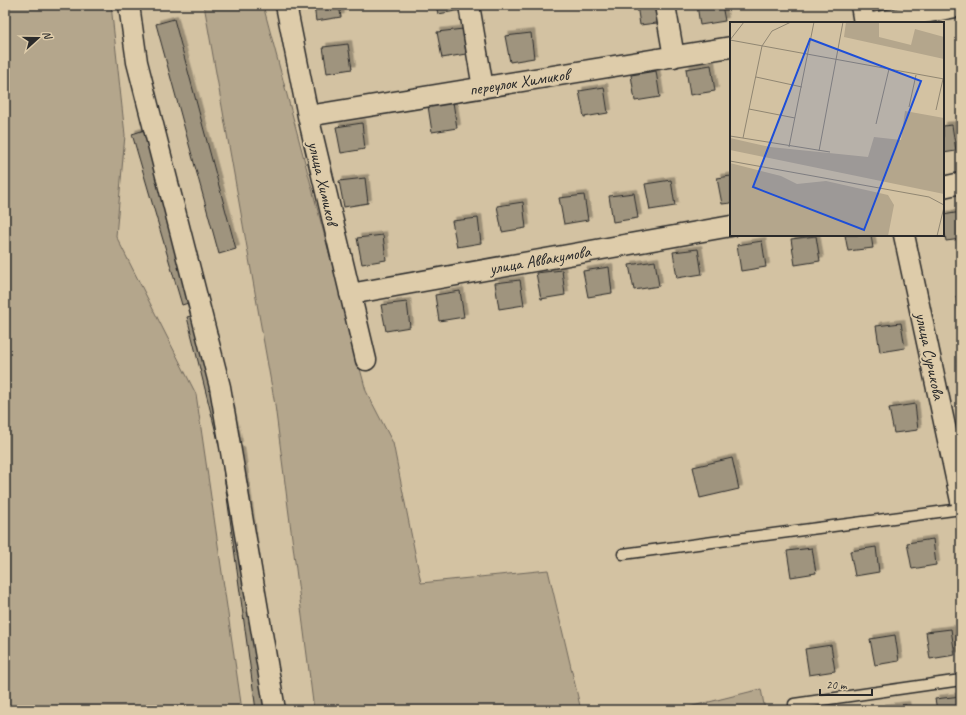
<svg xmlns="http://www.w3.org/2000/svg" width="966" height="715" font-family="Caveat,sans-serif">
<defs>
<filter id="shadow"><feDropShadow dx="3.5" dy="-3.5" stdDeviation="0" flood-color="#0004"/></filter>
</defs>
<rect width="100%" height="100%" fill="#d3c2a2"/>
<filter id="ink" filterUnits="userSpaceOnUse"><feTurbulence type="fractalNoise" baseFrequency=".025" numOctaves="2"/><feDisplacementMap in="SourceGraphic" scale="8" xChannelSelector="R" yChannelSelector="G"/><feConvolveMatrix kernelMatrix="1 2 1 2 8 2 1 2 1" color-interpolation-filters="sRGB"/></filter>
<g filter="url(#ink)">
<!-- green -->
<path fill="#b4a68c" stroke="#70685c" d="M 5,5 L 111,5 L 125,135 L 116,236 L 196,394 L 242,710 L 5,710 Z
M 204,5 L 263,5 L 366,391 L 393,443 L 421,583 L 548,570 L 581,710 L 314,710 L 275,405 Z
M 761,689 L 765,710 L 677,710 Z"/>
<!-- building -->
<path fill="#9f947e" stroke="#2b2b2b" filter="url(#shadow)" d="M 314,5 L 339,5 L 341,17 L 316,21 Z
M 436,5 L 461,5 L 462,10 L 438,14 Z
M 637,5 L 663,5 L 665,22 L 640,25 Z
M 697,5 L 722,5 L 725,21 L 700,25 Z
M 174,19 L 236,249 L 219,254 L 156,24 Z
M 463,29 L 466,54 L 442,58 L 437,32 Z
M 531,33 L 534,58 L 510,62 L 505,36 Z
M 348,44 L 352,69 L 327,73 L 323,47 Z
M 711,65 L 715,91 L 690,95 L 686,69 Z
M 656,71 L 660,97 L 635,101 L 631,75 Z
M 604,87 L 608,113 L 584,117 L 579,91 Z
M 453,102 L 457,128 L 432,132 L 428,106 Z
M 362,123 L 365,149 L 341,153 L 336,127 Z
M 952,125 L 956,151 L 943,153 L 943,126 Z
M 151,128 L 201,299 L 182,305 L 132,134 Z
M 731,176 L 731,203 L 722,204 L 717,178 Z
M 365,178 L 368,203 L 344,207 L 339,181 Z
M 671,180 L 675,206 L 650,210 L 645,184 Z
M 634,193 L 638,218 L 613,222 L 609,196 Z
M 584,195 L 588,220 L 564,224 L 559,198 Z
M 523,202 L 526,228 L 502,232 L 497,206 Z
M 961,212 L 961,239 L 946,241 L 943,224 L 943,215 Z
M 478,218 L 481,243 L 457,247 L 452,221 Z
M 383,235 L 386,260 L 362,264 L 357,238 Z
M 845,235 L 871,235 L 873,248 L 848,251 Z
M 816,236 L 820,261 L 795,265 L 791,239 Z
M 762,241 L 766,267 L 741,271 L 737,245 Z
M 698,249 L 702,274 L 677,278 L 673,252 Z
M 655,261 L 659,286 L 634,290 L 629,265 Z
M 609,267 L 612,293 L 588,297 L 583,271 Z
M 562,270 L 565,295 L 541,299 L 536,273 Z
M 520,280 L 524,305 L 499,309 L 495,283 Z
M 460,291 L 464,317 L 439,321 L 435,295 Z
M 956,296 L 961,296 L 961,322 L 960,322 Z
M 407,302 L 410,327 L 386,331 L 381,305 Z
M 206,312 L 239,445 L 220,449 L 187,317 Z
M 901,323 L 905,348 L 880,352 L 876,326 Z
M 915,404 L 918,430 L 894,433 L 889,408 Z
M 241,450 L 277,710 L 256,710 L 221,453 Z
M 732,458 L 739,489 L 700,498 L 693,467 Z
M 933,539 L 936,565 L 912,569 L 907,543 Z
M 876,547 L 879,572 L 855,576 L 850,551 Z
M 812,548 L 816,573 L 791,577 L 787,551 Z
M 951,629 L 955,655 L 930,659 L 926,632 Z
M 895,635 L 899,661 L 875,665 L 870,639 Z
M 831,645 L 835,671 L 809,675 L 805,649 Z
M 961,696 L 961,710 L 937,710 L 935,699 Z
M 906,705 L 907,710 L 881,710 L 881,708 Z"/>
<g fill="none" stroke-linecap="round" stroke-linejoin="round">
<!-- service casing -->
<g stroke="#2b2b2b" stroke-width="13">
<path id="service" d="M 623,554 L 961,509
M 794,704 L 961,680"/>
</g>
<!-- minor casing -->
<g stroke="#2b2b2b" stroke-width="23">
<path id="minor" d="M 129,5 L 137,62 L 220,387 L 275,710
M 286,5 L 308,116 L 366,360
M 469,5 L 483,88
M 665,5 L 674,57
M 861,5 L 864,23
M 872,23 L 961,6
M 308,116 L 731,47
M 943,187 L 961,183
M 904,235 L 961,501
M 350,294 L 731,226"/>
</g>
<!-- service -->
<use href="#service" stroke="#deccaa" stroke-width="10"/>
<!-- minor -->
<use href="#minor" stroke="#deccaa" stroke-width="20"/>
</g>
</g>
<g text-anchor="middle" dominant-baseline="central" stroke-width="4" stroke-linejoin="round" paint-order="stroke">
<!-- street labels -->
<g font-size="17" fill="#2b2b2b" stroke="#deccaa">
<text transform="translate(519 82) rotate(-9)">переулок Химиков</text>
<text transform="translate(323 183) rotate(77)">улица Химиков</text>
<text transform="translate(540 260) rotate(-10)">улица Аввакумова</text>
<text transform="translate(930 356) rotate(78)">улица Сурикова</text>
</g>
</g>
<!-- overview -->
<g transform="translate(730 22)">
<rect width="214" height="214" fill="#d3c2a2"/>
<path d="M 116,0 L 149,0 L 149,15 L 181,23 L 185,7 L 214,15 L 214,37 L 114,15 ZM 175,89 L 214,96 L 214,172 L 0,128 L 0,116 L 40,125 L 138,135 L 144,115 L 171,118 ZM 0,141 L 51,154 L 67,162 L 96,159 L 158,173 L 164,183 L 158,214 L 0,214 Z" fill="#b4a68c"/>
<path fill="none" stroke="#908672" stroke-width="1" d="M 0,18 L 214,57M 0,18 L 14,0M 26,55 L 72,65M 179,85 L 186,53M 19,87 L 65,96M 206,88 L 213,57M 146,102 L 159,47M 0,114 L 100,130M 13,116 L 32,24 L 42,9 L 61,0M 59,125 L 84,0M 89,129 L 113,0M 0,139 L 199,175 L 214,183M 207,214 L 214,185"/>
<path fill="#1d4ed8" fill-opacity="0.15" stroke="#1d4ed8" stroke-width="2" d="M 80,17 L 191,59 L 134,208 L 23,165 Z"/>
<rect width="214" height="214" fill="none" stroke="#2b2b2b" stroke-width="2"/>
</g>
<!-- margin -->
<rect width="966" height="715" fill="none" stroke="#deccaa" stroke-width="20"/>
<rect x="10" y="10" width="946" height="695" fill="none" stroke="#2b2b2b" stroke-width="1.5" filter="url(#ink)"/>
<!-- north arrow -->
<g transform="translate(38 38) rotate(69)" stroke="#deccaa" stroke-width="3" paint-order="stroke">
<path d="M0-3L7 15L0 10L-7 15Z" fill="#2b2b2b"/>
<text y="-6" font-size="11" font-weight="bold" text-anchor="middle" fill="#2b2b2b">N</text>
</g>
<!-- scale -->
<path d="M820 689v6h52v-6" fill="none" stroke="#2b2b2b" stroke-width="2"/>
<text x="826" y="689" font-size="12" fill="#2b2b2b" stroke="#deccaa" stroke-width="3" paint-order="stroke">20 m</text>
</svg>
